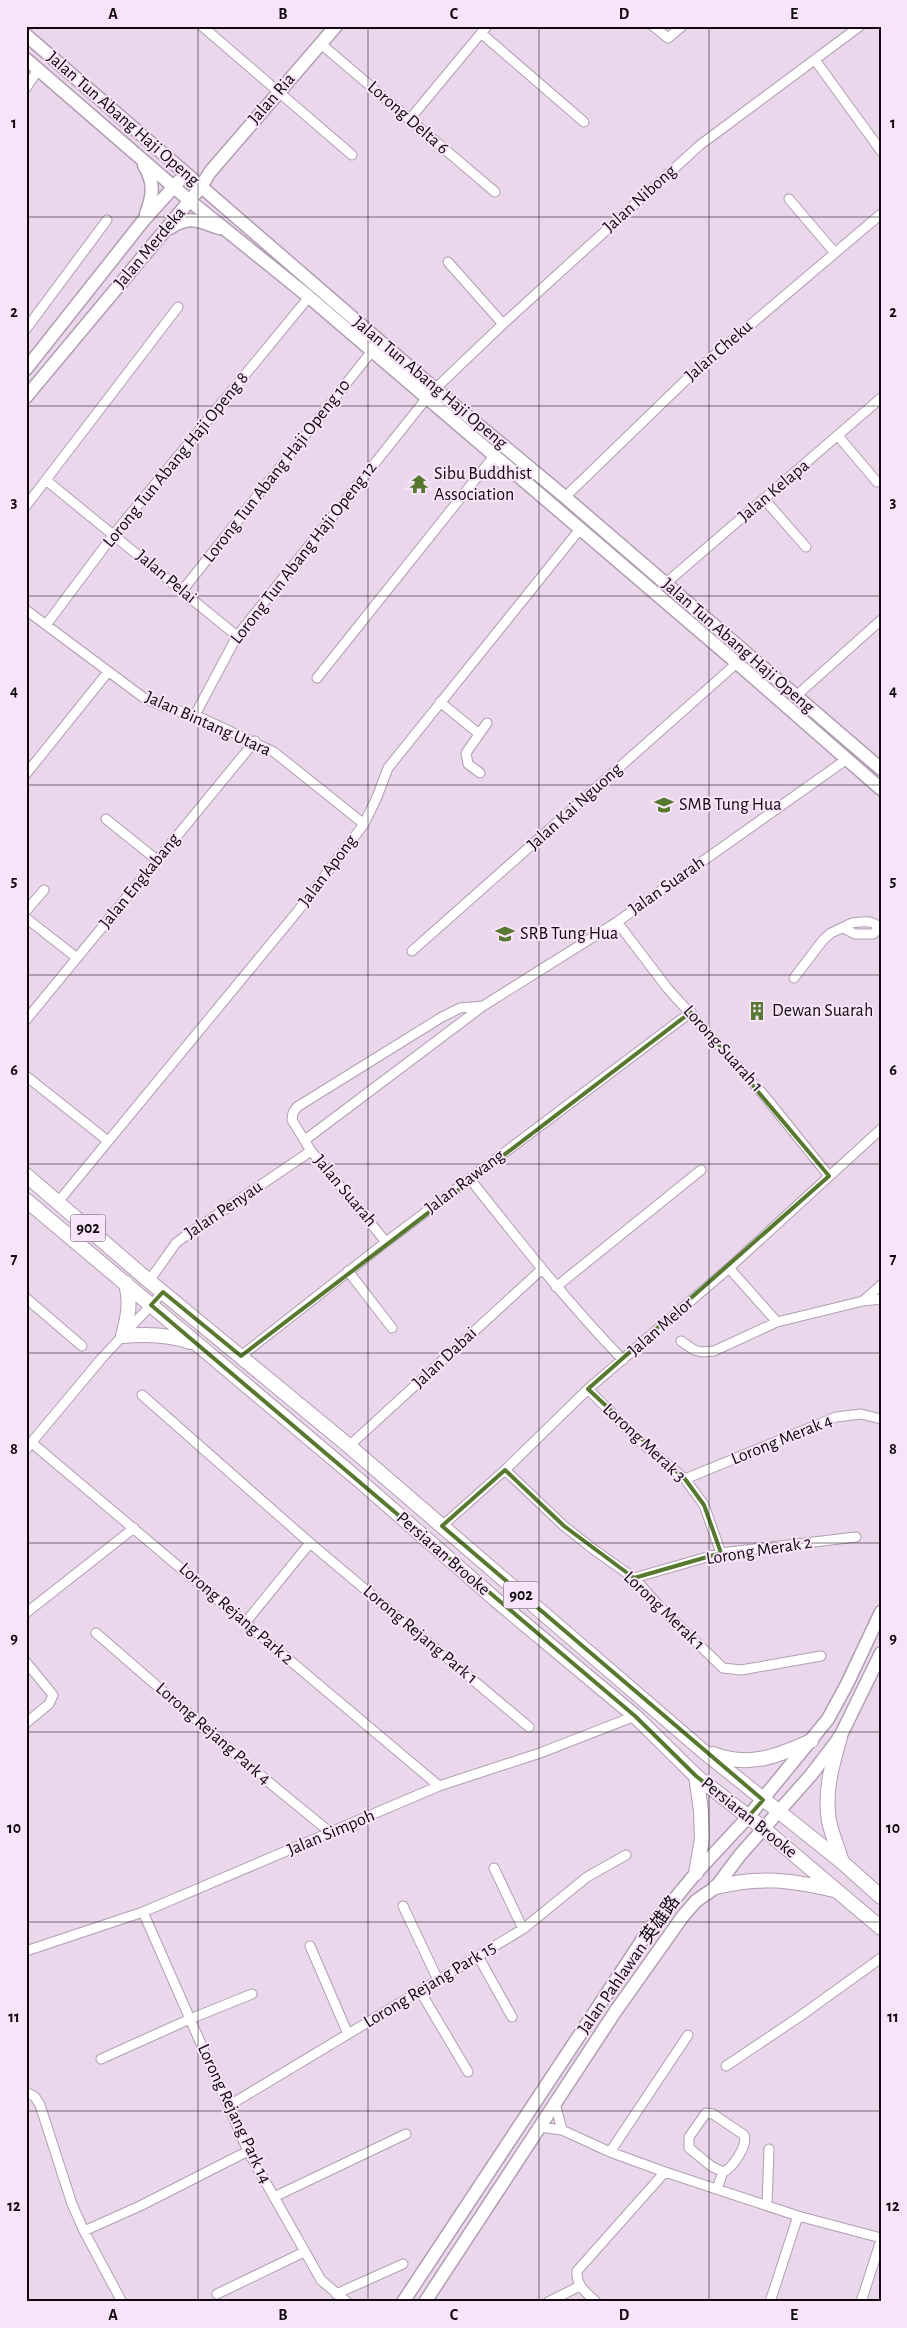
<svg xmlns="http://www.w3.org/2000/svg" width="907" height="2328" font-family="'Alegreya Sans','Noto Sans SC',sans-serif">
<rect width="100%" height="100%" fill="#ebd7ec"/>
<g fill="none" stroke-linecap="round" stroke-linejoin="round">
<!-- minor casing -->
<g stroke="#b19eb2" stroke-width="11">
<path id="minor" d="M 202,26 L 352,155
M 653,26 L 668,38 L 682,26
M 481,33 L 584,122
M 321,44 L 495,192
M 815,60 L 881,151
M 26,88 L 38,70
M 409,120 L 487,26
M 789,199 L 835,253
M 448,262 L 503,324
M 26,329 L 107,220
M 435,389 L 503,324 L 700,145 L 860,26
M 838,436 L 877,482
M 47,481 L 237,636
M 565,497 L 690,376 L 881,214
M 764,499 L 806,547
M 26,506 L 178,307
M 666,583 L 881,398
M 182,591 L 372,351
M 26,610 L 144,698 L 170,709 L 195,715 L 274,752 L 364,824
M 46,625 L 114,534 L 309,297
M 317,678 L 494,456
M 796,696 L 881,620
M 440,702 L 478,733
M 195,715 L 237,636 L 426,399
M 480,773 L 468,764 L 466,753 L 487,723
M 26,774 L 108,672
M 106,819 L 157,860
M 26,911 L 44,890
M 26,918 L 77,958
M 617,922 L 668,989 L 763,1094 L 829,1176
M 412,951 L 737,663
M 794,978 L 823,940 L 831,933 L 852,923 C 859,922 871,920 876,925 L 877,930 L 873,934 L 855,934 L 843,928
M 26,1020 L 255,741
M 26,1076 L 108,1141
M 305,1140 L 483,1006 L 617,922 L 847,759
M 470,1179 C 519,1241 568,1303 623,1360
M 58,1202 L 297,912 L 364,824 L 377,797 L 388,768 L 580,529
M 386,1242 L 311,1151 L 292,1120 L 293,1113 L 297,1107 L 442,1017 L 460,1008 L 483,1006
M 729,1268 L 777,1322
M 348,1271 L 392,1328
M 149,1281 L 176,1243 L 184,1237 L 311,1151
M 556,1287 L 701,1170
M 26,1298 L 82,1346
M 863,1301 L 881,1285
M 681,1341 L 694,1350 L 702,1352 L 714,1351 L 777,1322 L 863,1301 L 881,1299
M 241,1356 L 386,1242 L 691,1012
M 588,1389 L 637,1439 L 685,1479 L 704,1505 L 721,1553
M 142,1395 L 310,1543 L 529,1727
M 32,1443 L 439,1786
M 349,1446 L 541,1270
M 26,1449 L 102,1358 L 163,1292
M 505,1470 L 564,1526 L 593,1549 L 634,1578 L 660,1607 L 723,1668 L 741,1670 L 821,1656
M 685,1479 L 836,1417 L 861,1414 L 881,1419
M 442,1526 L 505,1470 L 588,1389 L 729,1268 L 881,1129
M 634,1578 L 721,1553 L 856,1537
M 26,1613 L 134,1528
M 245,1623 L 310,1543
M 96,1633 L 254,1770 L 331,1833
M 26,1662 L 53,1695 L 49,1704 L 26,1723
M 494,1868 L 523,1929
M 403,1906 L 438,1980
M 143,1912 L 248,2151 L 321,2280 L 347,2302
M 310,1946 L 348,2034
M 26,1951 L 143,1912 L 439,1786 L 540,1753 L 635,1716
M 478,1956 L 512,2017
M 420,1991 L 468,2072
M 101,2059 L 190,2019 L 252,1994
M 726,2066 L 799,2017 L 881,1958
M 26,2092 L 35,2097 L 40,2105 L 72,2204 L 84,2231 L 122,2302
M 555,2103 L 562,2130
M 228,2106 L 523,1929 L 587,1877 L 626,1855
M 539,2127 L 562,2130 L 610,2152 L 665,2172 L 798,2216 L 881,2238
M 610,2152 L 688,2035
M 717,2189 L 723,2172 C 733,2168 748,2145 744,2135 L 713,2114 L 706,2113 L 689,2137 L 689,2148 L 711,2166 L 723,2172
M 274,2197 L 406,2134
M 767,2205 L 769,2149
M 84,2231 L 140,2206 L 248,2151
M 217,2294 L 304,2252
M 336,2294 L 403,2264
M 548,2302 L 580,2286
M 596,2302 C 586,2292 576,2286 577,2271 L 665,2172
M 770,2302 L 798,2216
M 861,2302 L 881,2240"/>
</g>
<!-- secondary casing -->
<g stroke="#b19eb2" stroke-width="15">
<path id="secondary" d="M 26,35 L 435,389 L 565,497 L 881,769
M 26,59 L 190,201 L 309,297 L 737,663 L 881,789
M 144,165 C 155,183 153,195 146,214
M 170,228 C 189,215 199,221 219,228
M 26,369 L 143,221 L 179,181
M 26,397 L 201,187 L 210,172 L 336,26
M 403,2302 L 649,1930 L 696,1873 L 748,1817 L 828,1719 L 847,1684 L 881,1612
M 425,2302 L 615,2012 L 683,1916 L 696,1901 L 716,1887 L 740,1855 L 811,1775 L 840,1737 L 881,1653"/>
</g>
<!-- primary casing -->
<g stroke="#b19eb2" stroke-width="16">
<path id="primary" d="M 26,1175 L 149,1281 L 349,1446 L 703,1751 L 842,1862 L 881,1897
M 26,1200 L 360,1481 L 496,1600 L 635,1716 L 696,1776 L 764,1829 L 881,1928
M 126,1283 C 131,1303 128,1317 123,1336 C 145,1334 169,1334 190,1342
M 840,1737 C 832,1765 824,1792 829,1821 C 832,1835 838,1849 842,1862
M 713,1754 C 749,1768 778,1756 811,1741
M 696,1873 L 702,1839 L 701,1811 L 696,1776
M 716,1887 C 760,1876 790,1880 834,1890"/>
</g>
<!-- minor -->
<use href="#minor" stroke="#fff" stroke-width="9"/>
<!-- secondary -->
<use href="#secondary" stroke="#fff" stroke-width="12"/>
<!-- primary -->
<use href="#primary" stroke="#fff" stroke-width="14"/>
</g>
<!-- marked area -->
<path fill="none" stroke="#57782f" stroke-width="4" stroke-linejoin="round" d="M 691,1012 L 829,1176 L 588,1389 L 685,1479 L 704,1505 L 721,1553 L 634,1578 L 564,1526 L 505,1470 L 442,1526 L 763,1800 L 748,1817 L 696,1776 L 635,1716 L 151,1305 L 163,1292 L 241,1356 Z"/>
<!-- grid -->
<path fill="none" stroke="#100910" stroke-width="1" stroke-opacity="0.55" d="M 198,26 L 198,2302M 368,26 L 368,2302M 539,26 L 539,2302M 709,26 L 709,2302M 26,217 L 881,217M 26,406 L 881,406M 26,596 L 881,596M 26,785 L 881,785M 26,975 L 881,975M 26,1164 L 881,1164M 26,1353 L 881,1353M 26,1543 L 881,1543M 26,1732 L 881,1732M 26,1922 L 881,1922M 26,2111 L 881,2111"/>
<!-- icons -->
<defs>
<g id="temple-bare" transform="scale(1.5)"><path d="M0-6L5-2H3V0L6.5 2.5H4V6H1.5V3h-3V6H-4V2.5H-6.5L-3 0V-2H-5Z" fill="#57782f" stroke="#f8e4f9" stroke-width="2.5" paint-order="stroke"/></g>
<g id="school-bare" transform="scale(1.5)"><path d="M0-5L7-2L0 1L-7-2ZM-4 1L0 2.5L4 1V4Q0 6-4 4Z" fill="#57782f" stroke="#f8e4f9" stroke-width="2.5" paint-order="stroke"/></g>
<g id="building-bare" transform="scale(1.5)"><path d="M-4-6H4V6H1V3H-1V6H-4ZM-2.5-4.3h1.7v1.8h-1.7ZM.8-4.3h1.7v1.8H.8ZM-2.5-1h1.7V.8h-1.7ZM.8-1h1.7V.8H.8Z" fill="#57782f" stroke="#f8e4f9" stroke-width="2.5" paint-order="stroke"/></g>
</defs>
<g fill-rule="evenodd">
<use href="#temple-bare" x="419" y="484"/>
<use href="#school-bare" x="664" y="805"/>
<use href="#school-bare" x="505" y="934"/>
<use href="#building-bare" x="757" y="1011"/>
</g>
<g text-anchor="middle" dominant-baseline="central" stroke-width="4" stroke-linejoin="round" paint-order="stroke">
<!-- shield labels -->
<g fill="#f8e4f9" stroke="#564b56" stroke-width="1">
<rect x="70.5" y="1214.5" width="35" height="27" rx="4"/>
<rect x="503.5" y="1581.5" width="35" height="27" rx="4"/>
</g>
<g font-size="16" font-weight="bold" fill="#100910">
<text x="88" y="1228">902</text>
<text x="521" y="1595">902</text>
</g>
<!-- street labels -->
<g font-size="18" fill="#100910" stroke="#f8e4f9">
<text transform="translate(272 99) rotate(-49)">Jalan Ria</text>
<text transform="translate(408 118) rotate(41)">Lorong Delta 6</text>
<text transform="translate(123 119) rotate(41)">Jalan Tun Abang Haji Openg</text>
<text transform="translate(640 199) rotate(-42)">Jalan Nibong</text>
<text transform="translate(150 248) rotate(-50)">Jalan Merdeka</text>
<text transform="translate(719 351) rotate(-41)">Jalan Cheku</text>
<text transform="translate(430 383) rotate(40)">Jalan Tun Abang Haji Openg</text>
<text transform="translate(176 460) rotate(-51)">Lorong Tun Abang Haji Openg 8</text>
<text transform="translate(277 471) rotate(-52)">Lorong Tun Abang Haji Openg 10</text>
<text transform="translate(774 491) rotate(-40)">Jalan Kelapa</text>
<text transform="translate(304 553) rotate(-52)">Lorong Tun Abang Haji Openg 12</text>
<text transform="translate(166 577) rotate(40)">Jalan Pelai</text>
<text transform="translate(738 646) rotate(41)">Jalan Tun Abang Haji Openg</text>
<text transform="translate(208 724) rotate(24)">Jalan Bintang Utara</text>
<text transform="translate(575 807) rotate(-42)">Jalan Kai Nguong</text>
<text transform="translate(328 871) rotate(-53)">Jalan Apong</text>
<text transform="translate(140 881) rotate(-51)">Jalan Engkabang</text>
<text transform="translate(667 886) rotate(-35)">Jalan Suarah</text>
<text transform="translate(723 1049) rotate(48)">Lorong Suarah 1</text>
<text transform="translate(465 1182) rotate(-37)">Jalan Rawang</text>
<text transform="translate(345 1191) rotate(50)">Jalan Suarah</text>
<text transform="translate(224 1210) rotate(-34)">Jalan Penyau</text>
<text transform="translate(661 1327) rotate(-41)">Jalan Melor</text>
<text transform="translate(445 1358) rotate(-43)">Jalan Dabai</text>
<text transform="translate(782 1440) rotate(-22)">Lorong Merak 4</text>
<text transform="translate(644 1443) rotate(43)">Lorong Merak 3</text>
<text transform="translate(759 1551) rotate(-9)">Lorong Merak 2</text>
<text transform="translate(443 1554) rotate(41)">Persiaran Brooke</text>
<text transform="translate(664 1611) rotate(44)">Lorong Merak 1</text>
<text transform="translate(236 1614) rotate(41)">Lorong Rejang Park 2</text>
<text transform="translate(420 1635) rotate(40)">Lorong Rejang Park 1</text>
<text transform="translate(213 1734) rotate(41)">Lorong Rejang Park 4</text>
<text transform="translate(749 1818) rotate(39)">Persiaran Brooke</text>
<text transform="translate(331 1833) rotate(-23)">Jalan Simpoh</text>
<text transform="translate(629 1965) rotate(-55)">Jalan Pahlawan 英雄路</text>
<text transform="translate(430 1985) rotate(-31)">Lorong Rejang Park 15</text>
<text transform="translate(234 2114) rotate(65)">Lorong Rejang Park 14</text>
</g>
<!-- poi labels -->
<g font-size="18" fill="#100910" stroke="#f8e4f9" text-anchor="start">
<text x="434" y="474">Sibu Buddhist<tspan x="434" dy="21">Association</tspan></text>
<text x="679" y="805">SMB Tung Hua</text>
<text x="520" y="934">SRB Tung Hua</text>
<text x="772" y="1011">Dewan Suarah</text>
</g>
</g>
<!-- border -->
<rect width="907" height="2328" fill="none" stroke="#f8e4f9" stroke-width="55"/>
<rect x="28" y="28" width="852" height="2272" fill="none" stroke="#100910" stroke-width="2"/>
<g font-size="16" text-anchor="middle" font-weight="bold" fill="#100910">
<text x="113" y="19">A</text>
<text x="283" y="19">B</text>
<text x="454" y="19">C</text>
<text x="624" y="19">D</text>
<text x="794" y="19">E</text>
<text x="14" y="128">1</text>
<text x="893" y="128">1</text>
<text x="14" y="317">2</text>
<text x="893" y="317">2</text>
<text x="14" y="507">3</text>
<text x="893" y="507">3</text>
<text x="14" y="696">4</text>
<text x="893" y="696">4</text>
<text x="14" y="886">5</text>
<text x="893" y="886">5</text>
<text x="14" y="1075">6</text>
<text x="893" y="1075">6</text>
<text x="14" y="1264">7</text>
<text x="893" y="1264">7</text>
<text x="14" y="1454">8</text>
<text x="893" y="1454">8</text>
<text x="14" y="1643">9</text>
<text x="893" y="1643">9</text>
<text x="14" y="1833">10</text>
<text x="893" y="1833">10</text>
<text x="14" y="2022">11</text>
<text x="893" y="2022">11</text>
<text x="14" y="2211">12</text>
<text x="893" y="2211">12</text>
<text x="113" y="2320">A</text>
<text x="283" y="2320">B</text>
<text x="454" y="2320">C</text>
<text x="624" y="2320">D</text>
<text x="794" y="2320">E</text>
</g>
</svg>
